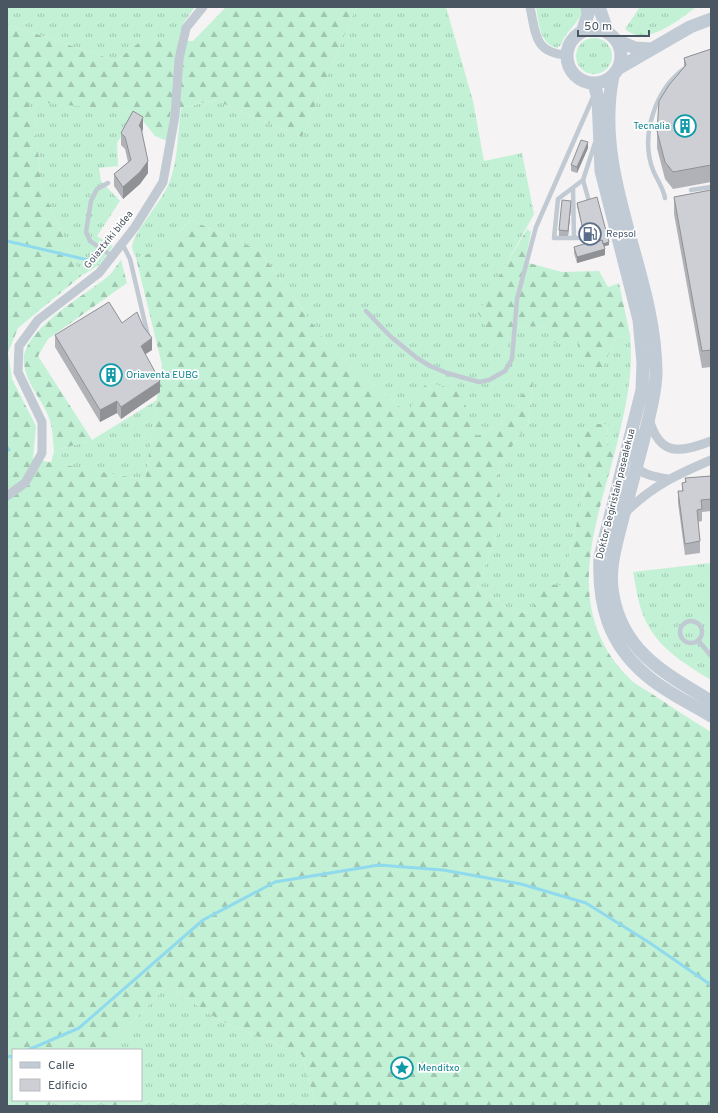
<svg xmlns="http://www.w3.org/2000/svg" width="718" height="1113" font-family="Overpass,sans-serif">
<defs>
<pattern id="grass-tufts" width="24" height="20" patternUnits="userSpaceOnUse"><rect width="24" height="20" fill="#c3f1d5"/><path d="M3 7l-1-3M5 7V3M7 7l1-3M15 17l-1-3M17 17v-4M19 17l1-3" fill="none" stroke="#a0c6b0"/></pattern>
<pattern id="forest-firs" width="22" height="20" patternUnits="userSpaceOnUse"><rect width="22" height="20" fill="#c3f1d5"/><path d="M5 1l3.5 6h-7zM16 11l3.5 6h-7z" fill="#a0c6b0"/></pattern>
</defs>
<rect width="100%" height="100%" fill="#f5f3f3"/>
<!-- grass -->
<path fill="url(#grass-tufts)" d="M 7,7 L 195,7 L 183,24 L 178,41 L 141,41 L 116,61 L 10,25 L 7,27 Z
M 356,7 L 446,7 L 473,101 L 484,161 L 522,153 L 534,214 L 479,314 L 511,327 L 551,326 L 577,337 L 602,369 L 616,338 L 630,335 C 634,375 625,410 616,448 L 607,446 L 608,424 L 577,450 L 590,467 L 562,585 L 532,612 L 514,613 L 477,586 L 501,524 L 498,466 L 528,424 L 533,381 L 500,424 L 477,436 L 407,413 L 330,348 L 260,251 L 191,220 L 164,248 L 136,258 C 135,255 132,250 132,247 C 134,230 165,199 171,178 C 178,156 178,131 181,108 L 215,100 L 302,137 Z
M 536,7 L 582,7 L 583,8 C 580,21 571,27 564,38 C 562,42 562,45 557,48 C 539,43 539,23 536,7 Z
M 640,7 L 696,7 C 682,18 655,39 636,35 C 632,34 628,31 625,29 Z
M576 56a18 18 0 1 1 36 0a18 18 0 1 1-36 0Z
M 26,100 L 136,112 L 117,143 L 118,166 L 99,168 L 101,181 L 120,201 L 97,236 L 113,246 L 99,265 L 81,276 L 41,186 L 35,119 Z
M 157,400 L 145,480 L 51,463 L 54,451 L 92,440 Z
M 711,563 L 711,680 C 685,664 656,647 644,617 C 638,603 636,587 633,572 Z
M 167,986 L 221,1021 L 302,1055 L 316,1106 L 133,1106 L 128,1100 L 141,1100 L 141,1050 L 105,1050 Z
M 55,1100 L 115,1100 L 110,1106 L 50,1106 Z"/>
<!-- forest -->
<path fill="url(#forest-firs)" d="M 226,7 L 356,7 L 302,137 L 215,100 L 171,110 L 167,141 L 155,136 L 136,112 L 27,101 L 35,119 L 41,186 L 81,276 L 18,328 L 8,353 L 12,379 L 36,426 L 33,459 L 145,480 L 162,365 L 136,258 L 164,248 L 191,220 L 260,251 L 330,348 L 407,413 L 427,382 L 460,391 L 477,436 L 500,424 L 533,380 L 528,424 L 498,466 L 501,524 L 477,586 L 514,613 L 532,612 L 541,585 L 562,585 L 590,467 L 577,450 L 579,435 L 593,424 L 608,424 L 607,445 L 616,448 C 595,528 561,611 630,679 C 636,685 645,689 652,694 C 672,707 691,720 711,732 L 711,1106 L 316,1106 L 302,1055 L 221,1021 L 167,986 L 105,1050 L 13,1050 L 13,1100 L 55,1100 L 49,1106 L 7,1106 L 7,27 L 10,25 L 116,61 L 141,41 L 193,41 Z
M 527,229 L 531,232 L 525,262 L 562,272 L 599,271 L 608,287 L 619,283 L 630,335 L 616,338 L 602,369 L 580,364 L 577,337 L 553,343 L 551,326 L 511,327 L 508,348 L 496,344 L 478,313 Z
M 121,260 L 127,283 L 48,339 L 38,356 L 92,440 L 54,451 C 53,442 53,431 50,421 C 44,401 26,385 24,363 C 20,331 84,296 106,278 C 112,274 116,266 121,260 Z
M 115,1100 L 128,1100 L 133,1106 L 110,1106 Z"/>
<g fill="none" stroke-linecap="round" stroke-linejoin="round">
<!-- stream -->
<path stroke="#90daee" stroke-width="3" d="M 7,241 L 88,260
M 7,447 L 9,450
M 28,1050 L 79,1028 L 203,920 L 275,882 L 379,865 L 443,870 L 521,884 L 586,903 L 650,943 L 711,985
M 7,1057 L 13,1056"/>
<!-- lane -->
<path stroke="#c1cad2" stroke-width="4.5" d="M 583,180 L 558,199 L 554,238 L 590,238
M 108,183 L 97,189 L 91,201 L 86,232 L 90,241 L 112,256
M 573,188 L 574,238
M 691,190 L 711,187
M 665,198 C 663,187 657,180 653,170 C 640,136 655,89 685,68
M 590,205 L 583,180 L 595,143
M 122,243 L 130,259 L 148,336
M 366,311 L 390,336 L 417,358 L 430,366 L 447,373 L 479,382 L 489,380 L 505,371 L 512,359 L 517,299 L 536,227 L 594,95
M680 632a11 11 0 1 1 22 0a11 11 0 1 1-22 0Z
M 698,640 L 711,656"/>
<!-- street -->
<path stroke="#c1cad2" stroke-width="9" d="M 530,7 C 536,34 534,53 567,55
M 649,419 C 660,457 680,453 711,441
M 637,433 C 632,468 632,473 668,479
M 7,496 L 25,483 L 42,453 L 42,422 L 18,372 L 19,346 L 38,320 L 99,273 L 135,227 L 163,182 L 175,116 L 179,59 L 186,28 L 203,7
M 626,512 C 652,486 678,474 711,460"/>
<!-- secondary -->
<path stroke="#c1cbd6" stroke-width="13" d="M 599,7 L 608,33
M567 56a27 27 0 1 1 54 0a27 27 0 1 1-54 0Z
M 582,32 L 588,14 L 587,7
M 616,40 L 635,48 L 650,49
M 619,68 L 690,27 L 711,19
M 613,76 C 592,179 657,274 656,375 C 655,398 648,420 643,442 C 636,468 629,495 622,521 C 616,545 608,570 613,595 C 623,652 666,674 711,701
M 594,84 L 598,98 L 601,171 L 639,320 L 643,363 L 642,390 L 600,557 C 598,604 608,643 646,675 C 665,692 690,703 711,716"/>
</g>
<!-- wall -->
<path fill="#b0b2b7" d="M 711,49 L 711,182 L 673,189 L 665,179 L 657,148 L 657,131 L 684,67 L 684,58 Z
M 143,129 L 142,132 L 148,173 L 140,184 L 123,199 L 114,186 L 114,174 L 128,162 L 125,149 L 121,145 L 121,133 Z
M 588,148 L 577,173 L 571,171 L 571,165 Z
M 711,190 L 711,367 L 702,368 L 674,214 L 674,197 Z
M 577,203 L 609,245 L 604,246 L 605,255 L 577,263 L 574,253 L 574,247 L 586,243 L 577,206 Z
M 571,207 L 568,236 L 559,236 L 559,230 Z
M 55,335 L 152,350 L 145,354 L 160,392 L 121,419 L 117,413 L 100,422 L 55,347 Z
M 711,476 L 711,511 L 702,512 L 702,521 L 698,522 L 700,541 L 700,553 L 685,555 L 678,503 L 678,491 L 682,491 L 682,483 L 685,482 L 685,478 Z"/>
<!-- shaded-wall -->
<path fill="#909195" d="M 143,117 L 143,129 L 139,138 L 139,126 Z
M 588,142 L 588,148 L 577,173 L 577,167 Z
M 148,161 L 148,173 L 140,184 L 123,199 L 123,187 Z
M 571,201 L 571,207 L 568,236 L 568,231 Z
M 609,242 L 609,245 L 587,251 L 587,248 Z
M 605,249 L 605,255 L 577,263 L 577,257 Z
M 152,338 L 152,350 L 141,357 L 141,346 Z
M 160,381 L 160,392 L 121,419 L 121,407 Z
M 117,401 L 117,413 L 100,422 L 100,410 Z"/>
<!-- building -->
<path fill="#cdcfd5" stroke="#909195" d="M 711,49 L 711,165 L 673,172 L 665,162 L 657,131 L 659,101 L 669,85 L 686,65 L 684,58 Z
M 133,111 L 143,117 L 139,126 L 141,128 L 148,161 L 140,172 L 123,187 L 114,174 L 131,160 L 125,137 L 121,133 Z
M 581,140 L 588,142 L 577,167 L 571,165 Z
M 711,190 L 711,350 L 702,351 L 674,197 Z
M 597,197 L 609,242 L 603,244 L 602,240 L 587,245 L 587,243 L 586,243 L 577,203 Z
M 562,200 L 571,201 L 568,231 L 559,230 Z
M 602,240 L 605,249 L 577,257 L 574,247 L 587,243 L 587,245 Z
M 109,302 L 122,323 L 137,312 L 143,326 L 152,338 L 141,346 L 160,381 L 121,407 L 117,401 L 100,410 L 55,335 Z
M 711,476 L 711,499 L 701,500 L 702,509 L 697,510 L 700,541 L 685,544 L 678,491 L 683,491 L 682,483 L 686,482 L 685,478 Z"/>
<!-- icons -->
<defs>
<g id="building-ring" transform="scale(1.15)"><circle r="9.5" fill="#fff" stroke="#0f9aa8" stroke-width="1.5"/><path d="M-4-6H4V6H1V3H-1V6H-4ZM-2.5-4.3h1.7v1.8h-1.7ZM.8-4.3h1.7v1.8H.8ZM-2.5-1h1.7V.8h-1.7ZM.8-1h1.7V.8H.8Z" fill="#0f9aa8"/></g>
<g id="fuel-ring" transform="scale(1.15)"><circle r="9.5" fill="#fff" stroke="#5c6f8a" stroke-width="1.5"/><path d="M-5.5-6h7V0h2V4h1.3V-2.5L3-4.5l.8-.8L6-3V5H2.5V1h-1V6h-7ZM-4.2-4.7v3.2H.2V-4.7Z" fill="#5c6f8a"/></g>
<g id="sight-ring" transform="scale(1.15)"><circle r="9.5" fill="#fff" stroke="#0f9aa8" stroke-width="1.5"/><path d="M0-6L1.8-2.2L6-1.7L2.9 1.2L3.7 5.4L0 3.3L-3.7 5.4L-2.9 1.2L-6-1.7L-1.8-2.2Z" fill="#0f9aa8"/></g>
</defs>
<g fill-rule="evenodd">
<use href="#building-ring" x="685" y="126"/>
<use href="#fuel-ring" x="590" y="234"/>
<use href="#building-ring" x="111" y="375"/>
<use href="#sight-ring" x="402" y="1068"/>
</g>
<g text-anchor="middle" dominant-baseline="central" stroke-width="3.5" stroke-linejoin="round" paint-order="stroke">
<!-- culture labels -->
<g font-size="10" fill="#0d838f" stroke="#fff" text-anchor="start">
<text x="670" y="126" text-anchor="end">Tecnalia</text>
<text x="126" y="375">Oriaventa EUBG</text>
<text x="418" y="1068">Menditxo</text>
</g>
<!-- service labels -->
<g font-size="10" fill="#4e5e75" stroke="#fff" text-anchor="start">
<text x="606" y="234">Repsol</text>
</g>
<!-- street labels -->
<g font-size="10" fill="#4a5661" stroke="#fff">
<text transform="translate(109 240) rotate(-51)">Goiaztxiki bidea</text>
<text transform="translate(616 494) rotate(-76)">Doktor Begiristain pasealekua</text>
</g>
</g>
<!-- border -->
<rect width="718" height="1113" fill="none" stroke="#4a5661" stroke-width="16"/>
<!-- legend -->
<rect x="12" y="1049" width="130" height="52" fill="#ffffff" stroke="#b7bbc0"/>
<rect x="20" y="1062" width="20" height="6" fill="#c1cbd6" stroke="#b7bbc0"/>
<text x="48" y="1069" font-size="12" fill="#4a5661">Calle</text>
<rect x="20" y="1079" width="20" height="12" fill="#cdcfd5" stroke="#b7bbc0"/>
<text x="48" y="1089" font-size="12" fill="#4a5661">Edificio</text>
<!-- scale -->
<path d="M578 30v6h71v-6" fill="none" stroke="#4a5661" stroke-width="2"/>
<text x="584" y="30" font-size="12" fill="#4a5661" stroke="#ffffff" stroke-width="3" paint-order="stroke">50 m</text>
</svg>
